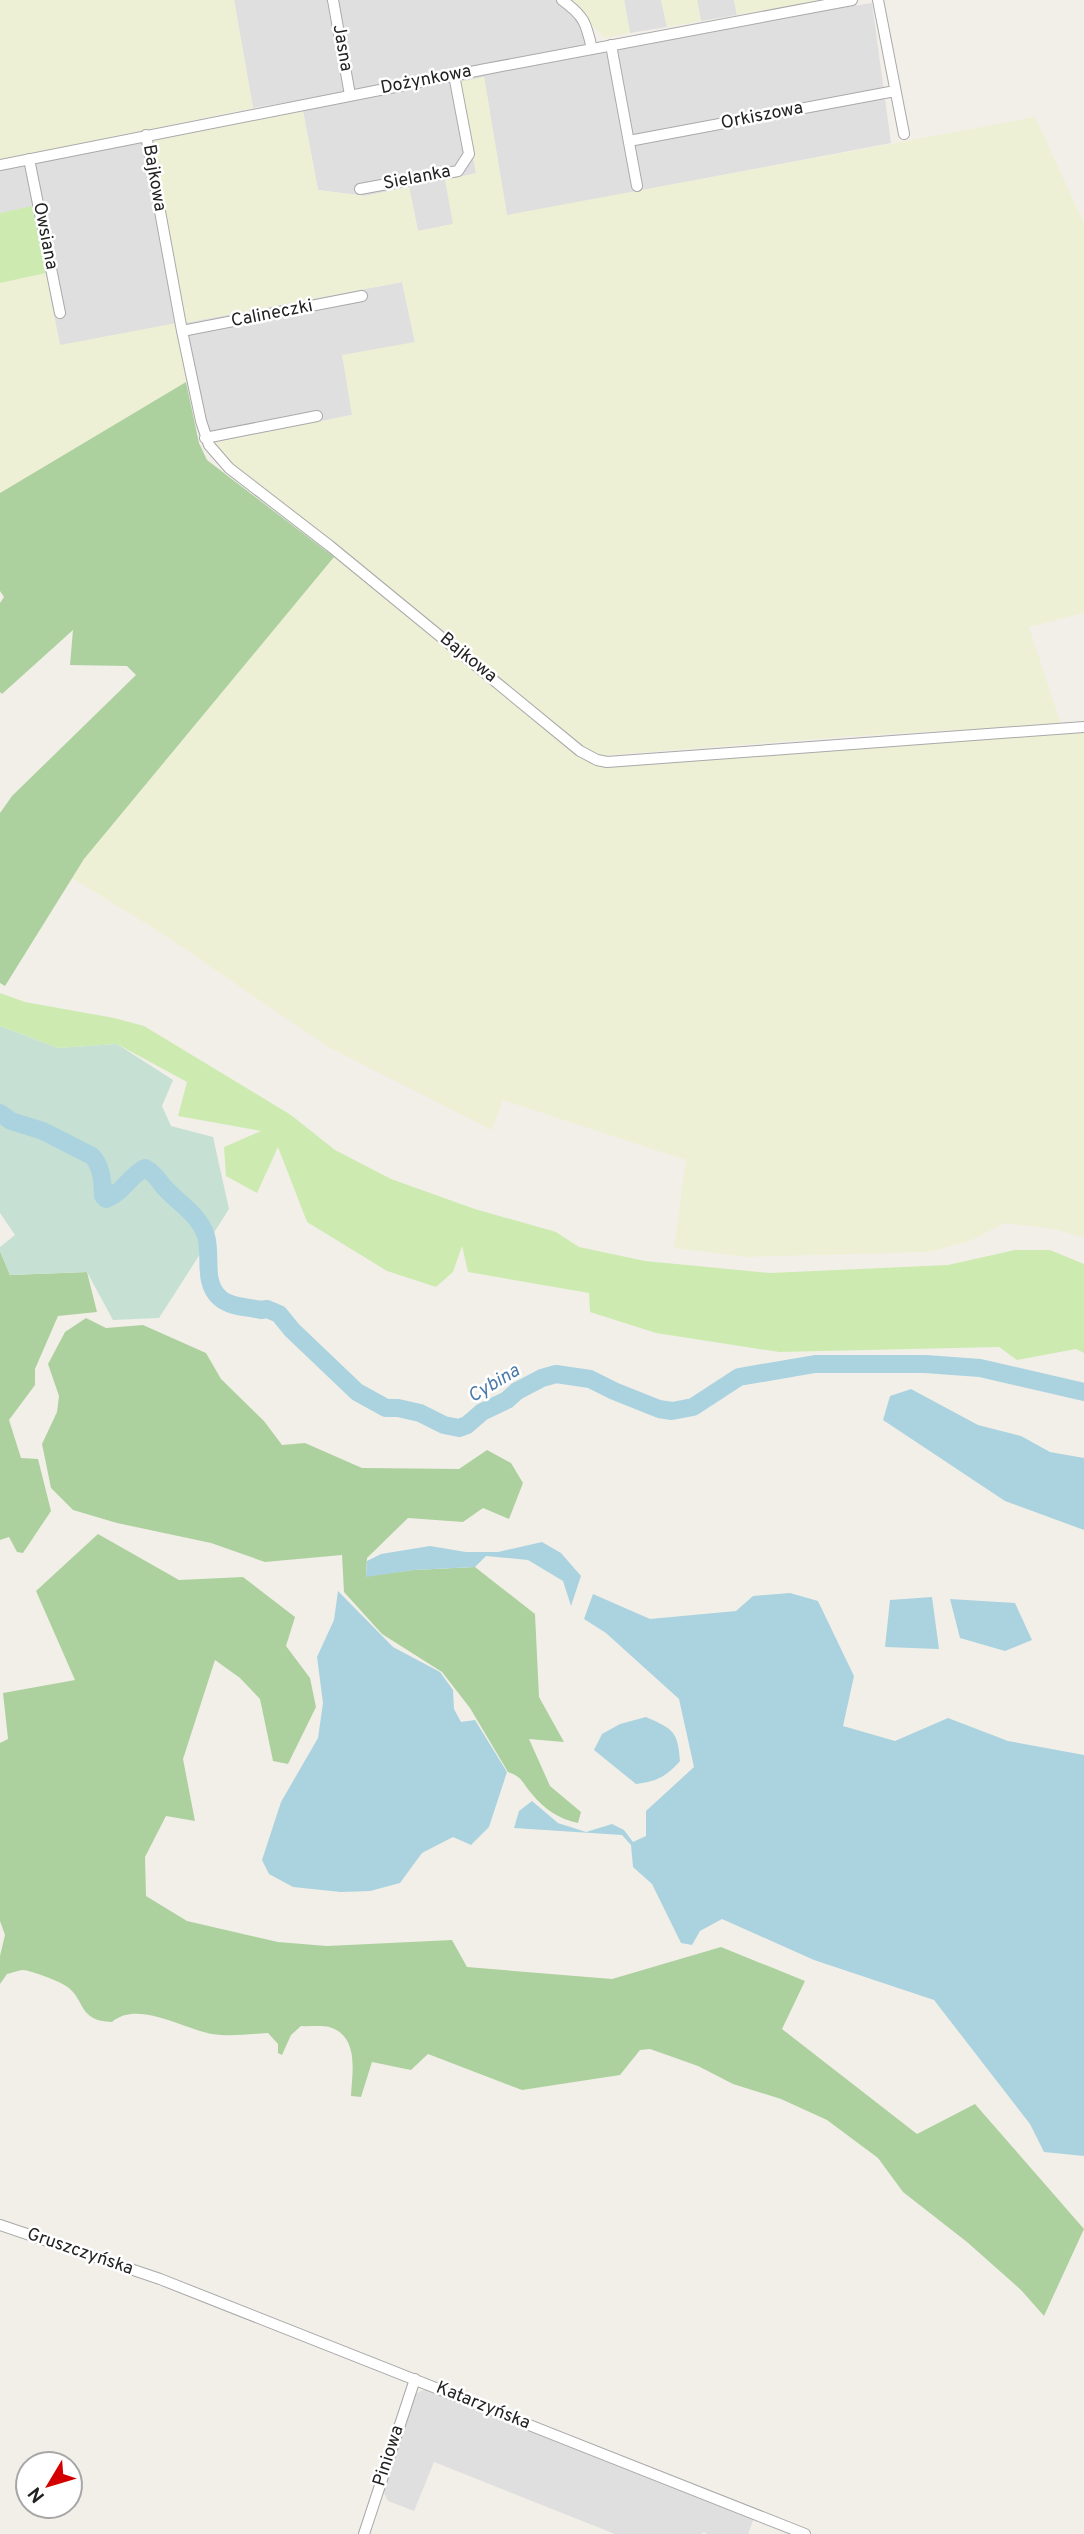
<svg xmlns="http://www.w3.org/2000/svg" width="1084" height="2534" font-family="Overpass,sans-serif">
<rect width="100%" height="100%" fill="#f2efe9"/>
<!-- residential -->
<path fill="#e0dfdf" d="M 234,0 L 565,0 L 584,17 L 589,46 L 872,3 L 891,143 L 507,216 L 484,77 L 459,83 L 476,173 L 454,224 L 418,231 L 409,187 L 365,196 L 318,190 L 301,100 L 253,108 Z
M 624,0 L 661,0 L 667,27 L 630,33 Z
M 697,0 L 734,0 L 737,15 L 701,21 Z
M 143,140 L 177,323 L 60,346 L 32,207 L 0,213 L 0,169 Z
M 402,282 L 415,342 L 352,415 L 207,444 L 184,323 Z
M 425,2389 L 754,2518 L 748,2534 L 707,2534 L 704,2532 L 701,2534 L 615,2534 L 434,2462 L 414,2511 L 388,2501 L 383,2491 L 415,2394 Z"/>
<!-- farmland -->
<path fill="#eef0d5" d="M 0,0 L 234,0 L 253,108 L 0,160 Z
M 565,0 L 624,0 L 630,33 L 605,38 Z
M 661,0 L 697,0 L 701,21 L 667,27 Z
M 734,0 L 822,0 L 737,15 Z
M 484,77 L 507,215 L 1035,117 L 1084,223 L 1084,613 L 1029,627 L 1061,724 L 853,736 L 598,756 L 587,750 L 335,544 L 207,444 L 352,415 L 342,355 L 415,342 L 402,282 L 184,323 L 152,141 L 303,111 L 318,190 L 365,196 L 409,187 L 418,231 L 453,224 L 445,180 L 476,173 L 459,82 Z
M 46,273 L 60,345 L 177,323 L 186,382 L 0,493 L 0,283 Z
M 334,557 L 581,758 L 594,763 L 1084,730 L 1084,1238 L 1054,1229 L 1005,1223 L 970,1241 L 929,1252 L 746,1257 L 674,1248 L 686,1160 L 503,1100 L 492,1130 L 328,1047 L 161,933 L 72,878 L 84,859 Z"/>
<!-- grass -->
<path fill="#cdebb0" d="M 32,206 L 46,273 L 0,283 L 0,213 Z
M 0,993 L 25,1002 L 114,1018 L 144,1026 L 291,1115 L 335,1150 L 391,1179 L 475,1209 L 556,1232 L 579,1247 L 645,1261 L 770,1273 L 948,1265 L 1015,1250 L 1050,1250 L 1084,1264 L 1084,1353 L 1076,1349 L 1017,1360 L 999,1347 L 779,1352 L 656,1333 L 590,1312 L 589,1293 L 468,1272 L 462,1246 L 453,1272 L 436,1287 L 387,1271 L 307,1222 L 278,1147 L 257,1193 L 226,1176 L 224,1147 L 261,1131 L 178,1116 L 187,1082 L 117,1044 L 58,1048 L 0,1026 Z"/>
<!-- forest -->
<path fill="#add19e" d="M 186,382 L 199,443 L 207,460 L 334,557 L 84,859 L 5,986 L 0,983 L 0,813 L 12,796 L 136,675 L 127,666 L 70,665 L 73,630 L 2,694 L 0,692 L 0,603 L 4,597 L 0,591 L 0,493 Z
M 0,1251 L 10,1275 L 87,1272 L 97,1312 L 58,1316 L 35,1369 L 35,1385 L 9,1420 L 21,1458 L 38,1459 L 51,1511 L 23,1553 L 17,1552 L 9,1537 L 0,1540 Z
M 86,1318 L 106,1328 L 143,1325 L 206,1353 L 221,1379 L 264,1421 L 282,1445 L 305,1443 L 362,1468 L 459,1469 L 487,1450 L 511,1463 L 523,1483 L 509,1519 L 483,1508 L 463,1522 L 408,1518 L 367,1558 L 366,1576 L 413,1570 L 475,1567 L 535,1614 L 539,1697 L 564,1742 L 529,1739 L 550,1786 L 581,1812 L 578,1823 C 559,1819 544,1809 532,1794 C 522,1783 523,1777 508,1772 L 470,1708 L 442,1672 L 382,1634 L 344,1592 L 342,1555 L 265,1562 L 211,1543 L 117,1523 L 73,1510 L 51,1488 L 42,1444 L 57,1412 L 59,1396 L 48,1364 L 65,1332 Z
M 98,1534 L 179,1580 L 243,1577 L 295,1617 L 286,1646 L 310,1678 L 316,1707 L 288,1764 L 273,1761 L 260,1699 L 240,1678 L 215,1660 L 183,1759 L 195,1821 L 166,1816 L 145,1857 L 146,1896 L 187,1921 L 278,1942 L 327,1946 L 452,1940 L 467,1967 L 612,1979 L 721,1947 L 805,1981 L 782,2029 L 917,2134 L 975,2104 L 1084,2229 L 1044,2316 L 1021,2290 L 967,2242 L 903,2192 L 878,2158 L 827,2120 L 781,2099 L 733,2084 L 698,2066 L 650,2049 L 640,2050 L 620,2075 L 522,2090 L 428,2054 L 411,2070 L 372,2062 L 361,2097 L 351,2096 C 352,2073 360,2036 329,2027 C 321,2025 309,2027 301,2026 L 291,2035 L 282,2055 L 278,2053 L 278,2044 L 268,2033 C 250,2034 230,2037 212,2034 C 183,2029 138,2000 112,2022 C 77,2021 86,1999 66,1986 C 61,1982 30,1970 23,1970 C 19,1970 12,1973 7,1974 L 0,1984 L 0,1956 L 5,1935 L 0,1921 L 0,1743 L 8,1739 L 3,1693 L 75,1680 L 36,1591 Z"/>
<!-- wetland -->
<path fill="#c6e0d4" d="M 0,1026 L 58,1048 L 117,1044 L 173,1080 L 162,1106 L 171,1126 L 213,1137 L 229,1209 L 159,1318 L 113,1320 L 87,1272 L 10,1275 L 0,1251 L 0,1247 L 15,1235 L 0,1213 Z"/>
<!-- water -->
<path fill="#aad3df" d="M 911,1389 L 978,1425 L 1021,1436 L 1050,1452 L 1084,1458 L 1084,1530 L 1005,1501 L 883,1420 L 890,1396 Z
M 542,1542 L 561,1553 L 581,1576 L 571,1606 L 563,1581 L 528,1560 L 486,1556 L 475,1567 L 413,1570 L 366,1577 L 367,1561 L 381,1554 L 430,1546 L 466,1552 L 498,1552 Z
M 338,1591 L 393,1647 L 440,1672 L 453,1690 L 454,1709 L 461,1722 L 475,1720 L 507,1772 L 489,1827 L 471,1845 L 453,1837 L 422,1853 L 400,1883 L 370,1891 L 341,1892 L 293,1887 L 269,1874 L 262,1860 L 281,1802 L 318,1738 L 323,1703 L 317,1657 L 334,1620 Z
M 790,1593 L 818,1601 L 854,1676 L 843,1726 L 895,1741 L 948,1718 L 1008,1741 L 1084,1755 L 1084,2156 L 1044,2152 L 1030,2124 L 934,2000 L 814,1960 L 722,1919 L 700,1931 L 692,1945 L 681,1943 L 652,1884 L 633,1867 L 631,1845 L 622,1835 L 514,1828 L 519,1811 L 532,1801 L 558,1823 L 586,1832 L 612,1824 L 624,1830 L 633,1842 L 646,1836 L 646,1811 L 694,1767 L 679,1699 L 606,1633 L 584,1619 L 593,1594 L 650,1619 L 736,1611 L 753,1596 Z
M 932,1597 L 939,1649 L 885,1647 L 890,1600 Z
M 950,1599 L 1015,1603 L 1032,1640 L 1005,1651 L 960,1638 Z
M 646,1717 C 673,1729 678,1731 680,1761 C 667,1776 656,1782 636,1784 L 594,1750 L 602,1734 L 620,1724 Z"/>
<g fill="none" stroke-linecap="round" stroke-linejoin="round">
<!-- river -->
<path stroke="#aad3df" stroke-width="18" d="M 0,1113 L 11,1121 L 43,1131 L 92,1156 C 101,1165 103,1183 103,1196 L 106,1199 C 123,1193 129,1176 145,1168 C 155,1173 157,1179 164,1187 C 178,1203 199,1214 206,1236 C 212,1256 202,1282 220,1298 C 229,1307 249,1307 261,1310 L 267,1309 L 279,1314 L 292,1330 L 357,1392 L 386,1408 L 398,1408 L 420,1413 L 444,1425 L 459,1428 L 467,1425 L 482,1412 L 507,1400 L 517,1391 L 542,1378 L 556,1374 L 590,1379 L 614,1391 L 659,1409 L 672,1411 L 693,1407 L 739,1377 L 815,1364 L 925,1364 L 980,1368 L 1084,1392"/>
<!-- minor casing -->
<g stroke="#a9a9a9" stroke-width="12">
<path id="minor" d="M 333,0 L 350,95
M 562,0 C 584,16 586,22 592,49
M 878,0 L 904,134
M 611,45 L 637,186
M 146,135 L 182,331 L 201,421 L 209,445 L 229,468 L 330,546 L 580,751 L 597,760 L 607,762 L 1084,727
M 629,141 L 895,91
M 29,159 L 60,313
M 0,165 L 486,69 L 852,0
M 360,189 L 458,171 L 469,154 L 454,75
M 182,331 L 362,296
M 205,438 L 317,416
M 0,2225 L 160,2279 L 805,2534
M 364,2534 L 415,2379"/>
</g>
<!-- minor -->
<use href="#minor" stroke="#fff" stroke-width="10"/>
</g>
<g text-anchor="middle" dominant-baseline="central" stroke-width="5" stroke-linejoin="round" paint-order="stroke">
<!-- street labels -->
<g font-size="18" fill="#222" stroke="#fff">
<text transform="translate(342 48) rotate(80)">Jasna</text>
<text transform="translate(426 80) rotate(-11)">Dożynkowa</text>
<text transform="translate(762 116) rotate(-11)">Orkiszowa</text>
<text transform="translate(154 178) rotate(80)">Bajkowa</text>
<text transform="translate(417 178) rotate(-11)">Sielanka</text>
<text transform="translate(45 236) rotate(79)">Owsiana</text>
<text transform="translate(272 314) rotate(-11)">Calineczki</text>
<text transform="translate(468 658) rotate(39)">Bajkowa</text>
<text transform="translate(80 2252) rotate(19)">Gruszczyńska</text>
<text transform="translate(483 2406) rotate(22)">Katarzyńska</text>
<text transform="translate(389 2456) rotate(-72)">Piniowa</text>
</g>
<!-- water labels -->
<g font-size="19" font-style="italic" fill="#4a7aab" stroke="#fff">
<text transform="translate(494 1384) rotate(-31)">Cybina</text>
</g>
</g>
<!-- north arrow -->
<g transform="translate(49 2485) rotate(232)"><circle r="33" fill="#ffffff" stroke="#a7a7a7" stroke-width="2"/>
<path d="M0-5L12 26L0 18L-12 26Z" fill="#d40000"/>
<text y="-10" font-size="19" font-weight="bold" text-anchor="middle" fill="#222222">N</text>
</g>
</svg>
